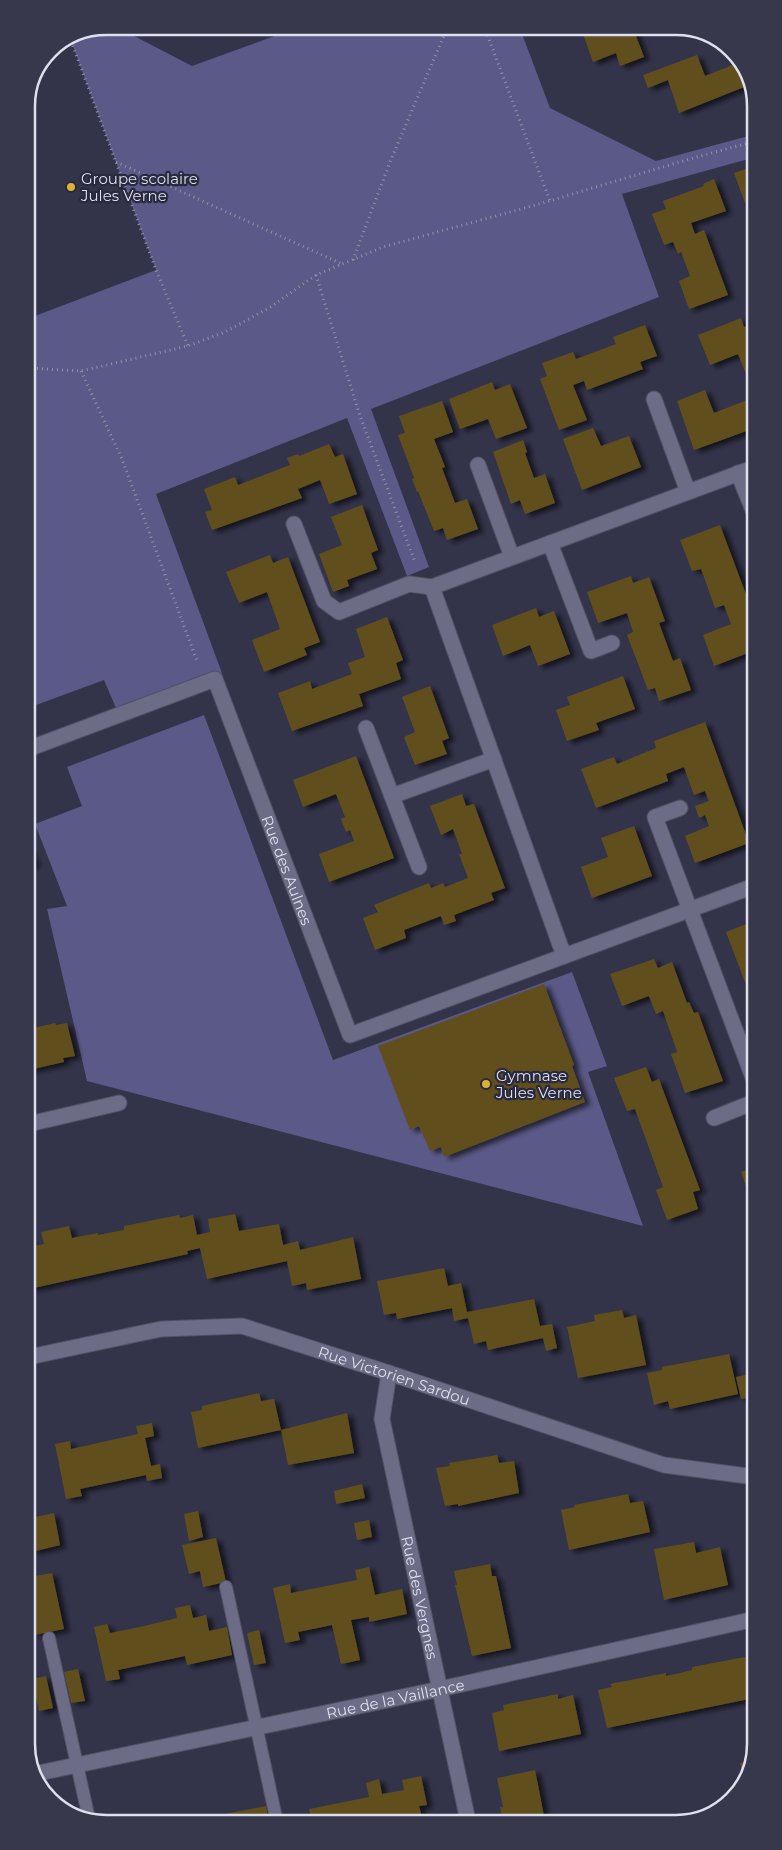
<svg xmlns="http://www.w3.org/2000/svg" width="782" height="1850" font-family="Montserrat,sans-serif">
<defs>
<filter id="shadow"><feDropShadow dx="5.5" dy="3" stdDeviation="2.5" flood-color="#0009"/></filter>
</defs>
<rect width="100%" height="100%" fill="#33334a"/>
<!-- green -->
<path fill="#5a5988" d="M 106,26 L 115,26 L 192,66 L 302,26 L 519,26 L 550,108 L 656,161 L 752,135 L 752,158 L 622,194 L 659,297 L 371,409 L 429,567 L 407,576 L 347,418 L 156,494 L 223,676 L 119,715 L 104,680 L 28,708 L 27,319 L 156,270 L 71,41 Z
M 204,715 L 333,1060 L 572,972 L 607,1066 L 588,1072 L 643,1226 L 87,1081 L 47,909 L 67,906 L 35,824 L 82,806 L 67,767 Z"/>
<!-- building -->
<path fill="#604f1e" filter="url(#shadow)" d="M 580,26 L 637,26 L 633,28 L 644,57 L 620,66 L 616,53 L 593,62 Z
M 731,52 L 752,81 L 752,108 L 744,87 L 679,113 L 668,80 L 648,88 L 643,75 L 697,55 L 705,76 L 735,64 Z
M 746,169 L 747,171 L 752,169 L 752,201 L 745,203 L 734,173 Z
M 714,179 L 726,211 L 691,223 L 695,234 L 704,230 L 728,295 L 689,309 L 679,281 L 690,276 L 681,252 L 678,254 L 673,242 L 664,245 L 652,214 L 666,209 L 663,201 L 704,186 L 703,184 Z
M 741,318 L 744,327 L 752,324 L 752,372 L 746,374 L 738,354 L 710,365 L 698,335 Z
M 645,325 L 657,356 L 640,362 L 643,369 L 587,390 L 584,381 L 573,385 L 587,420 L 559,430 L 540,379 L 547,376 L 542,363 L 573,352 L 576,359 L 616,344 L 613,337 Z
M 492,382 L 495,390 L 510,384 L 527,428 L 496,439 L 488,419 L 460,429 L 449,399 Z
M 705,390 L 714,413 L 752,398 L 752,429 L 694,450 L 677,401 Z
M 442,401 L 453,432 L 434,439 L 445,467 L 442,468 L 455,503 L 467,499 L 478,529 L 447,540 L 443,528 L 434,531 L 418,491 L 417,492 L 412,479 L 414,478 L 398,435 L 405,433 L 399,416 Z
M 593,428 L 601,446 L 629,436 L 641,467 L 582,490 L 563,439 Z
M 523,440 L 527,452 L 525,453 L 534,478 L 545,474 L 555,503 L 525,514 L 520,500 L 511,504 L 493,452 Z
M 329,444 L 335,457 L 343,454 L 357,494 L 329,504 L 320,480 L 298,489 L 302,498 L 212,530 L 205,512 L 212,510 L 204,489 L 235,477 L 238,485 L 290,465 L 287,458 L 298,454 L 299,456 Z
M 362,505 L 378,550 L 371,553 L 377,569 L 347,580 L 349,586 L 333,592 L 319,554 L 342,545 L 331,517 Z
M 720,525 L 747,597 L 753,595 L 753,651 L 714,666 L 703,635 L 731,624 L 724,605 L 715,608 L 701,569 L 692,571 L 680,540 Z
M 270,555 L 273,563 L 288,557 L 320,642 L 304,648 L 307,655 L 264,672 L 252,640 L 280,629 L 267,592 L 239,603 L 226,572 Z
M 631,576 L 633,583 L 649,577 L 665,621 L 659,623 L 673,661 L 680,658 L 691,690 L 659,701 L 655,688 L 648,690 L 627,635 L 633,632 L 627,613 L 598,623 L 587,592 Z
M 536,608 L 539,617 L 554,611 L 570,654 L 538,666 L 530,645 L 503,656 L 492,625 Z
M 387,617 L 403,660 L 396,663 L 401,679 L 359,694 L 363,706 L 292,731 L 278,693 L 310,681 L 312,689 L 352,674 L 348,663 L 365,657 L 356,629 Z
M 623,676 L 635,709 L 596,723 L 599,730 L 567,741 L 556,710 L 570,705 L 567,697 Z
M 430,686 L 449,738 L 442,741 L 447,754 L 415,765 L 404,737 L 415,732 L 402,697 Z
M 705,722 L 749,843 L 695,863 L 685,836 L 709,826 L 705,815 L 699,818 L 695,806 L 709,801 L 705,791 L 694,795 L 684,767 L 666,774 L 668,781 L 596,808 L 581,769 L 614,757 L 617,764 L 656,748 L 654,741 Z
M 356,756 L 394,858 L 329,882 L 319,854 L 354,841 L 350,830 L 346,832 L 341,819 L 345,817 L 336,794 L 303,807 L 293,780 Z
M 462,794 L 466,806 L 474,804 L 505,888 L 491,893 L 494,900 L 454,915 L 456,921 L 444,925 L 441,916 L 404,930 L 406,938 L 375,950 L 363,918 L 378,912 L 374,905 L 429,883 L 431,888 L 443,883 L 445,887 L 468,878 L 459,854 L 462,854 L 453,829 L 441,835 L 430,806 Z
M 634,826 L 652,876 L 592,898 L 581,867 L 608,857 L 601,838 Z
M 28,847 L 35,864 L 28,866 Z
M 754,921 L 754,1006 L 726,932 Z
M 654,959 L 658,968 L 672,962 L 687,1003 L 689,1002 L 694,1013 L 698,1012 L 723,1081 L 685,1093 L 671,1054 L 677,1052 L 663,1011 L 656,1014 L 649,996 L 622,1006 L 610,974 Z
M 544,984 L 574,1065 L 572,1066 L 585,1102 L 444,1157 L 441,1147 L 430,1151 L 419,1126 L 410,1130 L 378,1046 Z
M 55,1023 L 56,1025 L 67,1023 L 75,1056 L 63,1058 L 64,1062 L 29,1070 L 29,1029 Z
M 646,1067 L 652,1082 L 659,1079 L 700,1190 L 693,1192 L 698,1209 L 667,1220 L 656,1190 L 663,1187 L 635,1109 L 627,1111 L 614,1078 Z
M 754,1167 L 754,1203 L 752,1204 L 741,1172 Z
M 235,1214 L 239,1231 L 279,1224 L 283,1245 L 298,1241 L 300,1250 L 353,1237 L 361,1279 L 307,1290 L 306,1283 L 292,1286 L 287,1261 L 207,1279 L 200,1248 L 187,1251 L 188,1254 L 29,1289 L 29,1247 L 44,1244 L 41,1232 L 69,1226 L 72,1238 L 98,1233 L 98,1235 L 124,1230 L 124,1226 L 179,1215 L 180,1218 L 193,1215 L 197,1235 L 210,1232 L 208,1219 Z
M 444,1268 L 448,1286 L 461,1283 L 467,1312 L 534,1299 L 540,1326 L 552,1324 L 557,1348 L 546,1351 L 543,1338 L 488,1350 L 486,1341 L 474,1344 L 468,1318 L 454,1321 L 452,1308 L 397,1319 L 396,1313 L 384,1315 L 377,1281 Z
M 622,1310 L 624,1318 L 636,1315 L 646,1365 L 578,1378 L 567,1327 L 595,1321 L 594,1315 Z
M 729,1354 L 738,1394 L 670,1409 L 668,1401 L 654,1405 L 647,1373 L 662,1370 L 662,1367 Z
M 750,1374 L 754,1397 L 741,1399 L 736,1377 Z
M 259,1393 L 261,1401 L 274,1399 L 281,1430 L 198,1448 L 191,1412 L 202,1410 L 202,1406 Z
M 347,1413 L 354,1453 L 288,1465 L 281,1430 Z
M 152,1423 L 154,1436 L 145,1438 L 151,1466 L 160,1464 L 162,1478 L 147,1481 L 146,1475 L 80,1489 L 82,1496 L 66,1499 L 55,1444 L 70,1441 L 71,1449 L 138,1434 L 136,1426 Z
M 497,1455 L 499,1463 L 514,1461 L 519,1493 L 458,1506 L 458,1504 L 445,1506 L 436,1468 L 450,1466 L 449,1463 Z
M 362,1484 L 365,1498 L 336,1504 L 334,1491 Z
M 628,1494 L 630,1503 L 643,1501 L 650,1532 L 569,1550 L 561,1510 L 575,1507 L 574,1505 Z
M 198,1511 L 203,1537 L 189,1541 L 184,1514 Z
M 54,1513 L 60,1545 L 32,1552 L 30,1542 L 30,1518 Z
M 369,1520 L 372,1537 L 357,1540 L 354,1523 Z
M 216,1538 L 226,1582 L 203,1587 L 200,1571 L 189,1574 L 182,1545 Z
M 694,1542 L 696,1553 L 720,1547 L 728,1585 L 664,1600 L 654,1549 Z
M 490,1564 L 492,1576 L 496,1576 L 511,1648 L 472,1656 L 455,1585 L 457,1585 L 454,1571 Z
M 369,1567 L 375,1595 L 402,1589 L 407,1614 L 369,1622 L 369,1617 L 351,1620 L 360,1660 L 341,1664 L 332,1625 L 298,1632 L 300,1640 L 285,1643 L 273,1588 L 290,1584 L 291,1593 L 357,1580 L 355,1570 Z
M 52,1573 L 64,1629 L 34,1635 L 30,1615 L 30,1577 Z
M 190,1605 L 193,1618 L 206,1615 L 209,1631 L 227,1627 L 232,1655 L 187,1665 L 185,1656 L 118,1670 L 120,1679 L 106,1681 L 94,1627 L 107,1624 L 110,1633 L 144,1626 L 177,1618 L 175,1608 Z
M 259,1630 L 266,1663 L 254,1665 L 247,1633 Z
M 745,1657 L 754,1698 L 607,1728 L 598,1690 L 612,1687 L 610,1684 L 666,1673 L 666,1676 L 680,1673 L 692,1670 L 692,1667 Z
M 78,1669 L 85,1701 L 71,1703 L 64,1672 Z
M 46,1676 L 53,1708 L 39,1711 L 32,1679 Z
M 558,1694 L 558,1699 L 573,1695 L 581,1734 L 499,1751 L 492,1713 L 504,1710 L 503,1705 Z
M 750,1760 L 746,1771 L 744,1780 L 740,1763 Z
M 535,1770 L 545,1821 L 503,1821 L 500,1807 L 503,1807 L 497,1778 Z
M 421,1776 L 427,1805 L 419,1806 L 423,1821 L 312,1822 L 309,1809 L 369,1797 L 366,1783 L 379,1779 L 382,1794 L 404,1790 L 402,1780 Z
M 266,1806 L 269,1822 L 221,1823 L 219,1815 Z"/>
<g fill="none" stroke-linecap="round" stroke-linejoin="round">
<!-- lane casing -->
<g stroke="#525164" stroke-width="14">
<path id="lane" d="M 226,1587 L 277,1822
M 49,1638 L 89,1819"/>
</g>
<!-- street casing -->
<g stroke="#525164" stroke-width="17">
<g id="street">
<path d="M 654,399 L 688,492"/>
<path d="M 478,465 L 512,557"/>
<path d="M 738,473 L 753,510"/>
<path d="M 294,524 L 324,601 L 339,612 L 409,584 L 432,587 L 753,468"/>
<path d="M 550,543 L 591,651 L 612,643"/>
<path d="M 432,587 L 564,956"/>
<path d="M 366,728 L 419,867"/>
<path id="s1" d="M 28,749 L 215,679 L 350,1035 L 754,886"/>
<path d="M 392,796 L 494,759"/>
<path d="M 680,808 L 655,817 L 754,1080"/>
<path d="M 714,1118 L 754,1102"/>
<path d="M 29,1124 L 119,1103"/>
<path id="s2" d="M 29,1357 L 161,1329 L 242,1326 L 389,1373 L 664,1465 L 755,1477"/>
<path id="s3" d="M 389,1373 L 382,1419 L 468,1821"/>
<path id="s4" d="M 34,1774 L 440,1689 L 755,1619"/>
</g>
</g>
<!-- path -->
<path stroke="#9292a4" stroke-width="3" stroke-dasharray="1 4" stroke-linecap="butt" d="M 484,26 L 550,201
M 71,41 L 156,270 L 188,346
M 116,162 L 342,264
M 353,260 L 390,162 L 448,26
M 316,275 L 360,416 L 415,562
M 27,368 L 81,371 L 188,346 L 225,332 L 269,308 L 316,275 L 383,247 L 539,204 L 693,158 L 752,142
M 81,371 L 122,459 L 197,661"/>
<!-- lane -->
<use href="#lane" stroke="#6c6c86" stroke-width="12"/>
<!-- street -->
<use href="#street" stroke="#6c6c86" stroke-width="15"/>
</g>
<!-- markers -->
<g fill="#dcb233" stroke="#29293f" stroke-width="2">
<circle cx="71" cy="187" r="5"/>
<circle cx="486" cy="1084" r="5"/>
</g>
<g text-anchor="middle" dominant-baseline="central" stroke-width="4.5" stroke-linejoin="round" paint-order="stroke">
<!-- poi labels -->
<g font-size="15" fill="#dfdfee" stroke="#29293f" text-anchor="start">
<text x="81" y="178">Groupe scolaire<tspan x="81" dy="17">Jules Verne</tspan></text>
<text x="496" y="1075">Gymnase<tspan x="496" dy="17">Jules Verne</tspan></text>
</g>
<!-- street labels -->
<g font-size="15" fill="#dfdfee" stroke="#29293f">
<text stroke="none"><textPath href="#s1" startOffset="404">Rue des Aulnes</textPath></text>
<text stroke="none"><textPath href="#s2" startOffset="376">Rue Victorien Sardou</textPath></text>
<text stroke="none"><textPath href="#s3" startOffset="229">Rue des Vergnes</textPath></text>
<text stroke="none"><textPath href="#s4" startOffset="369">Rue de la Vaillance</textPath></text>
</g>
</g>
<!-- crop -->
<path d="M0 0H782V1850H0ZM106 35H676A71 71 0 0 1 747 106V1744A71 71 0 0 1 676 1815H106A71 71 0 0 1 35 1744V106A71 71 0 0 1 106 35Z" fill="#38384d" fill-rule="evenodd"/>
<path fill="none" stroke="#dfdfee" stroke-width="2.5" d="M106 35H676A71 71 0 0 1 747 106V1744A71 71 0 0 1 676 1815H106A71 71 0 0 1 35 1744V106A71 71 0 0 1 106 35Z"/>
</svg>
